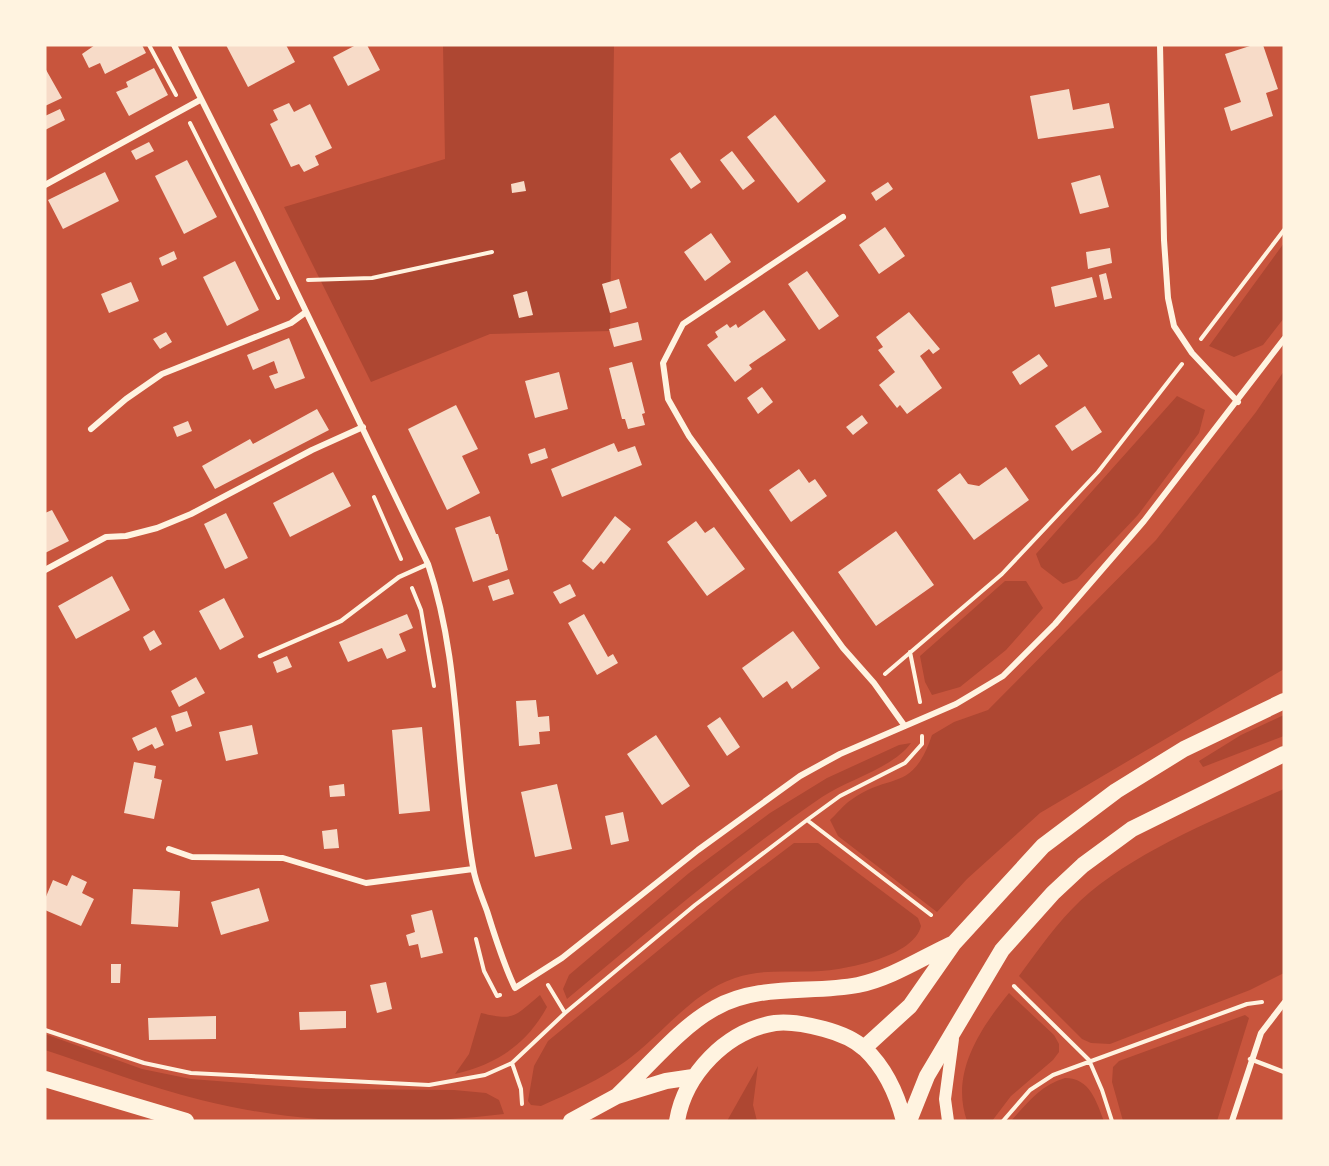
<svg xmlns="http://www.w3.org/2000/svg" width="1329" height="1166" font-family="Poppins,sans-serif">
<rect width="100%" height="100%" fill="#c8553d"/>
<!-- green -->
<path fill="#ae4732" d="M 443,45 L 614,45 L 610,331 L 490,334 L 371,382 L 284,207 L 445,159 Z
M 1284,243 L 1284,318 L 1263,345 L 1234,357 L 1209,346 Z
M 1284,371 L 1284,669 L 1040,813 L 967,879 L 937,912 L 838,836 L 830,820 C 837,814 843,805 851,800 C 891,771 912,794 932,735 L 954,722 L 988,710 L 1156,540 L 1256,412 Z
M 1177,396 L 1205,410 L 1199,433 L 1138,515 L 1077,579 L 1063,584 L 1041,567 L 1036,554 Z
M 1005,581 L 1026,581 L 1043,608 L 1006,650 L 960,687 L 932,695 L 925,682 L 920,656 Z
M 1284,715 L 1284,736 L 1203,767 L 1199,761 L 1241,735 Z
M 911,743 C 893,768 849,779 822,797 C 733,858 650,930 567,999 L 563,989 L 569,975 L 689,873 L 770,813 L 827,778 L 899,745 Z
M 1284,789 L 1284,973 L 1250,990 L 1110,1044 L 1091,1043 L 1082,1039 L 1019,976 C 1038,950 1057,923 1080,901 C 1133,852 1218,818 1284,789 Z
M 794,843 L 818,843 L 918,918 L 921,926 C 914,956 849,969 821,971 C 792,973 764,968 735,978 C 692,992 662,1035 626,1061 C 600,1080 570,1093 541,1106 L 531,1105 L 528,1101 L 534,1066 L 548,1041 L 733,889 Z
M 1009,993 L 1054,1035 L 1059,1044 L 1059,1052 L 1053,1060 L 1011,1096 L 992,1121 L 967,1121 C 950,1073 980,1029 1009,993 Z
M 540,995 L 547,1007 C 526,1045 497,1064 455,1074 L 469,1054 L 481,1013 C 514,1021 514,1017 540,995 Z
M 1245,1015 L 1249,1018 L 1217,1121 L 1123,1121 L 1112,1082 L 1113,1067 L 1119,1061 Z
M 45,1034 L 142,1069 L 191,1079 L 319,1089 L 454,1090 L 486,1093 L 499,1100 L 504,1114 C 403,1126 300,1125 201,1100 C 148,1087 97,1067 45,1050 Z
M 758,1066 L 753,1105 L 757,1121 L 727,1121 Z
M 1065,1078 C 1090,1078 1096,1101 1104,1121 L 1011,1121 C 1027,1103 1041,1085 1065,1078 Z"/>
<!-- building -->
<path fill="#f7dbc8" d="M 95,45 L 142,45 L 146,53 L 105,74 L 100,63 L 89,68 L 82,54 Z
M 226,45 L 286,45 L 295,62 L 248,87 Z
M 356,45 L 367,45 L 380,70 L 348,86 L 333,57 Z
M 1253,45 L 1263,45 L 1278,89 L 1266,93 L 1273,116 L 1231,131 L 1224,108 L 1241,102 L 1225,54 Z
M 45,68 L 62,98 L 45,106 Z
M 154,68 L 168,95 L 129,116 L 116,92 L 128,87 L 126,82 Z
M 1069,89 L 1073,110 L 1109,103 L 1114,128 L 1038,139 L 1030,96 Z
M 289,103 L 294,112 L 310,104 L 332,148 L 315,156 L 319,165 L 304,172 L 299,164 L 291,167 L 270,124 L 278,120 L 273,110 Z
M 60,109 L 65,120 L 45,130 L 45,116 Z
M 775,115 L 826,181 L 798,203 L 747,137 Z
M 149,142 L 154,151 L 136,160 L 131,151 Z
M 732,151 L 755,181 L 743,190 L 720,160 Z
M 680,152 L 701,182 L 691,189 L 670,159 Z
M 187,160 L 217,217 L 184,234 L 155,176 Z
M 105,172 L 119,201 L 63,229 L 48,200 Z
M 1100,175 L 1109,207 L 1080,214 L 1071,183 Z
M 524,181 L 526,191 L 512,193 L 511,184 Z
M 888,182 L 893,189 L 876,201 L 871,193 Z
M 885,227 L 905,256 L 879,274 L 859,245 Z
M 711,233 L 731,262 L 705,281 L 684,252 Z
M 1110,248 L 1112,263 L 1088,269 L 1086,252 Z
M 174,251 L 177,259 L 162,266 L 159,258 Z
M 235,261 L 259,310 L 227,326 L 203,277 Z
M 807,271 L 839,316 L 819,330 L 788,284 Z
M 1106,273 L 1112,298 L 1104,300 L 1099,275 Z
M 1092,277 L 1097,297 L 1055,307 L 1051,287 Z
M 619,279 L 627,308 L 610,313 L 602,284 Z
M 131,282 L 139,301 L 109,313 L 101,294 Z
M 527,291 L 533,315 L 519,318 L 513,295 Z
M 764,310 L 786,340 L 749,365 L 752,369 L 735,382 L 707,345 L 718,337 L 715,332 L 727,324 L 730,328 L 736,324 L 738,328 Z
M 909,312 L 940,349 L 933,354 L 929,349 L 920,356 L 942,388 L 907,414 L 900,405 L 897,408 L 879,385 L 895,372 L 878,350 L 883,347 L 876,337 Z
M 638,322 L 642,340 L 614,347 L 609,329 Z
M 166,332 L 172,342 L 160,349 L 153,339 Z
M 289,338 L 305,378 L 275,389 L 269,376 L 278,373 L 274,361 L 253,370 L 247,355 Z
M 1039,354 L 1048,366 L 1020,385 L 1012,372 Z
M 632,362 L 645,413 L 642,414 L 645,425 L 628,429 L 625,419 L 622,419 L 609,368 Z
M 559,372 L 568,409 L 535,418 L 525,381 Z
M 762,387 L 773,402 L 758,414 L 747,398 Z
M 456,405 L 478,449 L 462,456 L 480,493 L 447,510 L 408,429 Z
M 1085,406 L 1102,432 L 1072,451 L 1055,426 Z
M 317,409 L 329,430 L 215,489 L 202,466 L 250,439 L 253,444 Z
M 862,415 L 868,423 L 853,435 L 846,427 Z
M 188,421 L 192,431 L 177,437 L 173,427 Z
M 614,443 L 618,452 L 635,446 L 642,465 L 562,497 L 551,469 Z
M 545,448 L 548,458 L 531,464 L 528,454 Z
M 1006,467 L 1029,500 L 974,540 L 937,490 L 960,473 L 968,484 L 979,486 Z
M 799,469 L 809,483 L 815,479 L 827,496 L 791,522 L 769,490 Z
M 333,472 L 351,506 L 290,537 L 273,503 Z
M 52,510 L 69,541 L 45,553 L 45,513 Z
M 226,513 L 248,558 L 225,569 L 204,524 Z
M 490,516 L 496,534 L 498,534 L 508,570 L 473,582 L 455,528 Z
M 615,516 L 631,529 L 604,564 L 601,561 L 593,570 L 582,561 Z
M 696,521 L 705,533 L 714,527 L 745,569 L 707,596 L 667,542 Z
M 896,531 L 934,585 L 876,626 L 838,572 Z
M 112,576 L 130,610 L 76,639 L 58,606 Z
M 509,579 L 514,594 L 493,601 L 488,586 Z
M 570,584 L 576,596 L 560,604 L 553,592 Z
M 224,598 L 244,637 L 220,650 L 199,611 Z
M 407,614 L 413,628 L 399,634 L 406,651 L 387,659 L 382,648 L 348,662 L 339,642 Z
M 584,614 L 608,657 L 613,654 L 618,663 L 597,675 L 568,623 Z
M 154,630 L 162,644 L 150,651 L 143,637 Z
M 793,631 L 820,668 L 792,689 L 787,681 L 763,698 L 742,668 Z
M 287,656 L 292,667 L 277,673 L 273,662 Z
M 196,677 L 205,693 L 179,707 L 171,691 Z
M 536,700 L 538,717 L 549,716 L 550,731 L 539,732 L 540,744 L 519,746 L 516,701 Z
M 187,711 L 192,726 L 176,732 L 171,716 Z
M 720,717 L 740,747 L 727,756 L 707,726 Z
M 252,725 L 258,754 L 226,761 L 219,732 Z
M 156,727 L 164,745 L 155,749 L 152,744 L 138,751 L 132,738 Z
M 422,727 L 430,811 L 399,814 L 392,730 Z
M 656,735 L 690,786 L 662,805 L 627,754 Z
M 134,762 L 156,766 L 154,778 L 162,780 L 154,819 L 124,813 Z
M 344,784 L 345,796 L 330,797 L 329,786 Z
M 557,784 L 572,849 L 535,857 L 521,792 Z
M 623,812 L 629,841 L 611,845 L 605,816 Z
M 337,829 L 339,848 L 324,849 L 322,831 Z
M 72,875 L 87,882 L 82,893 L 94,899 L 81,926 L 45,910 L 45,899 L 53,880 L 67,886 Z
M 259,888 L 269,921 L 221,935 L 211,902 Z
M 133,889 L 180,891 L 178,927 L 131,924 Z
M 432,910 L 443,953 L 421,958 L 418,944 L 409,946 L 406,935 L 415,932 L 411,915 Z
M 111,964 L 121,964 L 120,983 L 111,983 Z
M 386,982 L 392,1009 L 377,1013 L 370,985 Z
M 346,1011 L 346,1028 L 300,1030 L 299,1012 Z
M 216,1016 L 216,1039 L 149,1040 L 148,1018 Z"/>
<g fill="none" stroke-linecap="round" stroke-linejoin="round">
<!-- path -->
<path stroke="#fff3e0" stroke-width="4" d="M 149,45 L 176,95
M 190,123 L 278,298
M 308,280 L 372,278 L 492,252
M 1201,339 L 1284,230
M 374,497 L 401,559
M 412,588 L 421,610 L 434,686
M 910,652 L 920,702
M 885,674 L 1002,574 L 1098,472 L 1182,364
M 807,820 L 931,915
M 476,939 L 484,971 L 497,996 L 500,995
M 548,985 L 565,1013
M 1014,986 L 1089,1060 L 1102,1090 L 1112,1121
M 45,1030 L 144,1063 L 191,1073 L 429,1085 L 485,1075 L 512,1063 L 565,1013 L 695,905 L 807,820 L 840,796 L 905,763 L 922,744 L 922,736
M 512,1063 L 521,1089 L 522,1104
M 1003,1121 L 1030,1090 L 1053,1075 L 1247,1004 L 1262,1002"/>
<!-- service -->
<path stroke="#fff3e0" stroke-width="4.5" d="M 260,656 L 341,621 L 399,577 L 428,564
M 1250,1059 L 1284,1072"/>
<!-- minor -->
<path stroke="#fff3e0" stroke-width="6" d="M 174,45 L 258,212 L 428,564 C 461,662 455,766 473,867 C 475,882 482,897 487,911 C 495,937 503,963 515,988 L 562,958 L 698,850 L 800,776 L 840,754 L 956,704 L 1003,676 L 1055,624 L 1144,521 L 1284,339
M 1160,45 L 1164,240 L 1168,298 L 1174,326 L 1192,353 L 1238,402
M 45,185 L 200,100
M 843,217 L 683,324 L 663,363 L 668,399 L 689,436 L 843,648 L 874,683 L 904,725
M 91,429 L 126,399 L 162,374 L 291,323 L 306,312
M 45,570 L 106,537 L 126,536 L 157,528 L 191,514 L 312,450 L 363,427
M 169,849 L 192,857 L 283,858 L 366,883 L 473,869
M 1232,1121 L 1261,1033 L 1284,1003"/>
<!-- secondary -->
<path stroke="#fff3e0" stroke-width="12" d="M 948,1121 L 945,1099 L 953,1039"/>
<!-- trunk -->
<path stroke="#fff3e0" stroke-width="16" d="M 864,1048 L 910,1006 L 954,943 L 1043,846 L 1116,791 L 1184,749 L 1284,701
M 45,1079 L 186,1121
M 617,1096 C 646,1069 681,1026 715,1008 C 759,983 811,994 858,985 C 892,978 923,957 954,943
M 571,1121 L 617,1096 L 666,1081 L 693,1077
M 677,1121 C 685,1074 726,1031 775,1023 C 791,1021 809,1025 824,1029 C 839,1033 854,1039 865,1049 C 886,1069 897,1094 904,1121
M 909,1121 L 927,1076 L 1002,950 L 1053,893 L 1083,865 L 1132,829 L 1284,754"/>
</g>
<!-- border -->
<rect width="1329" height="1166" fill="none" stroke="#fff3e0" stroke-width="93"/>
</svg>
